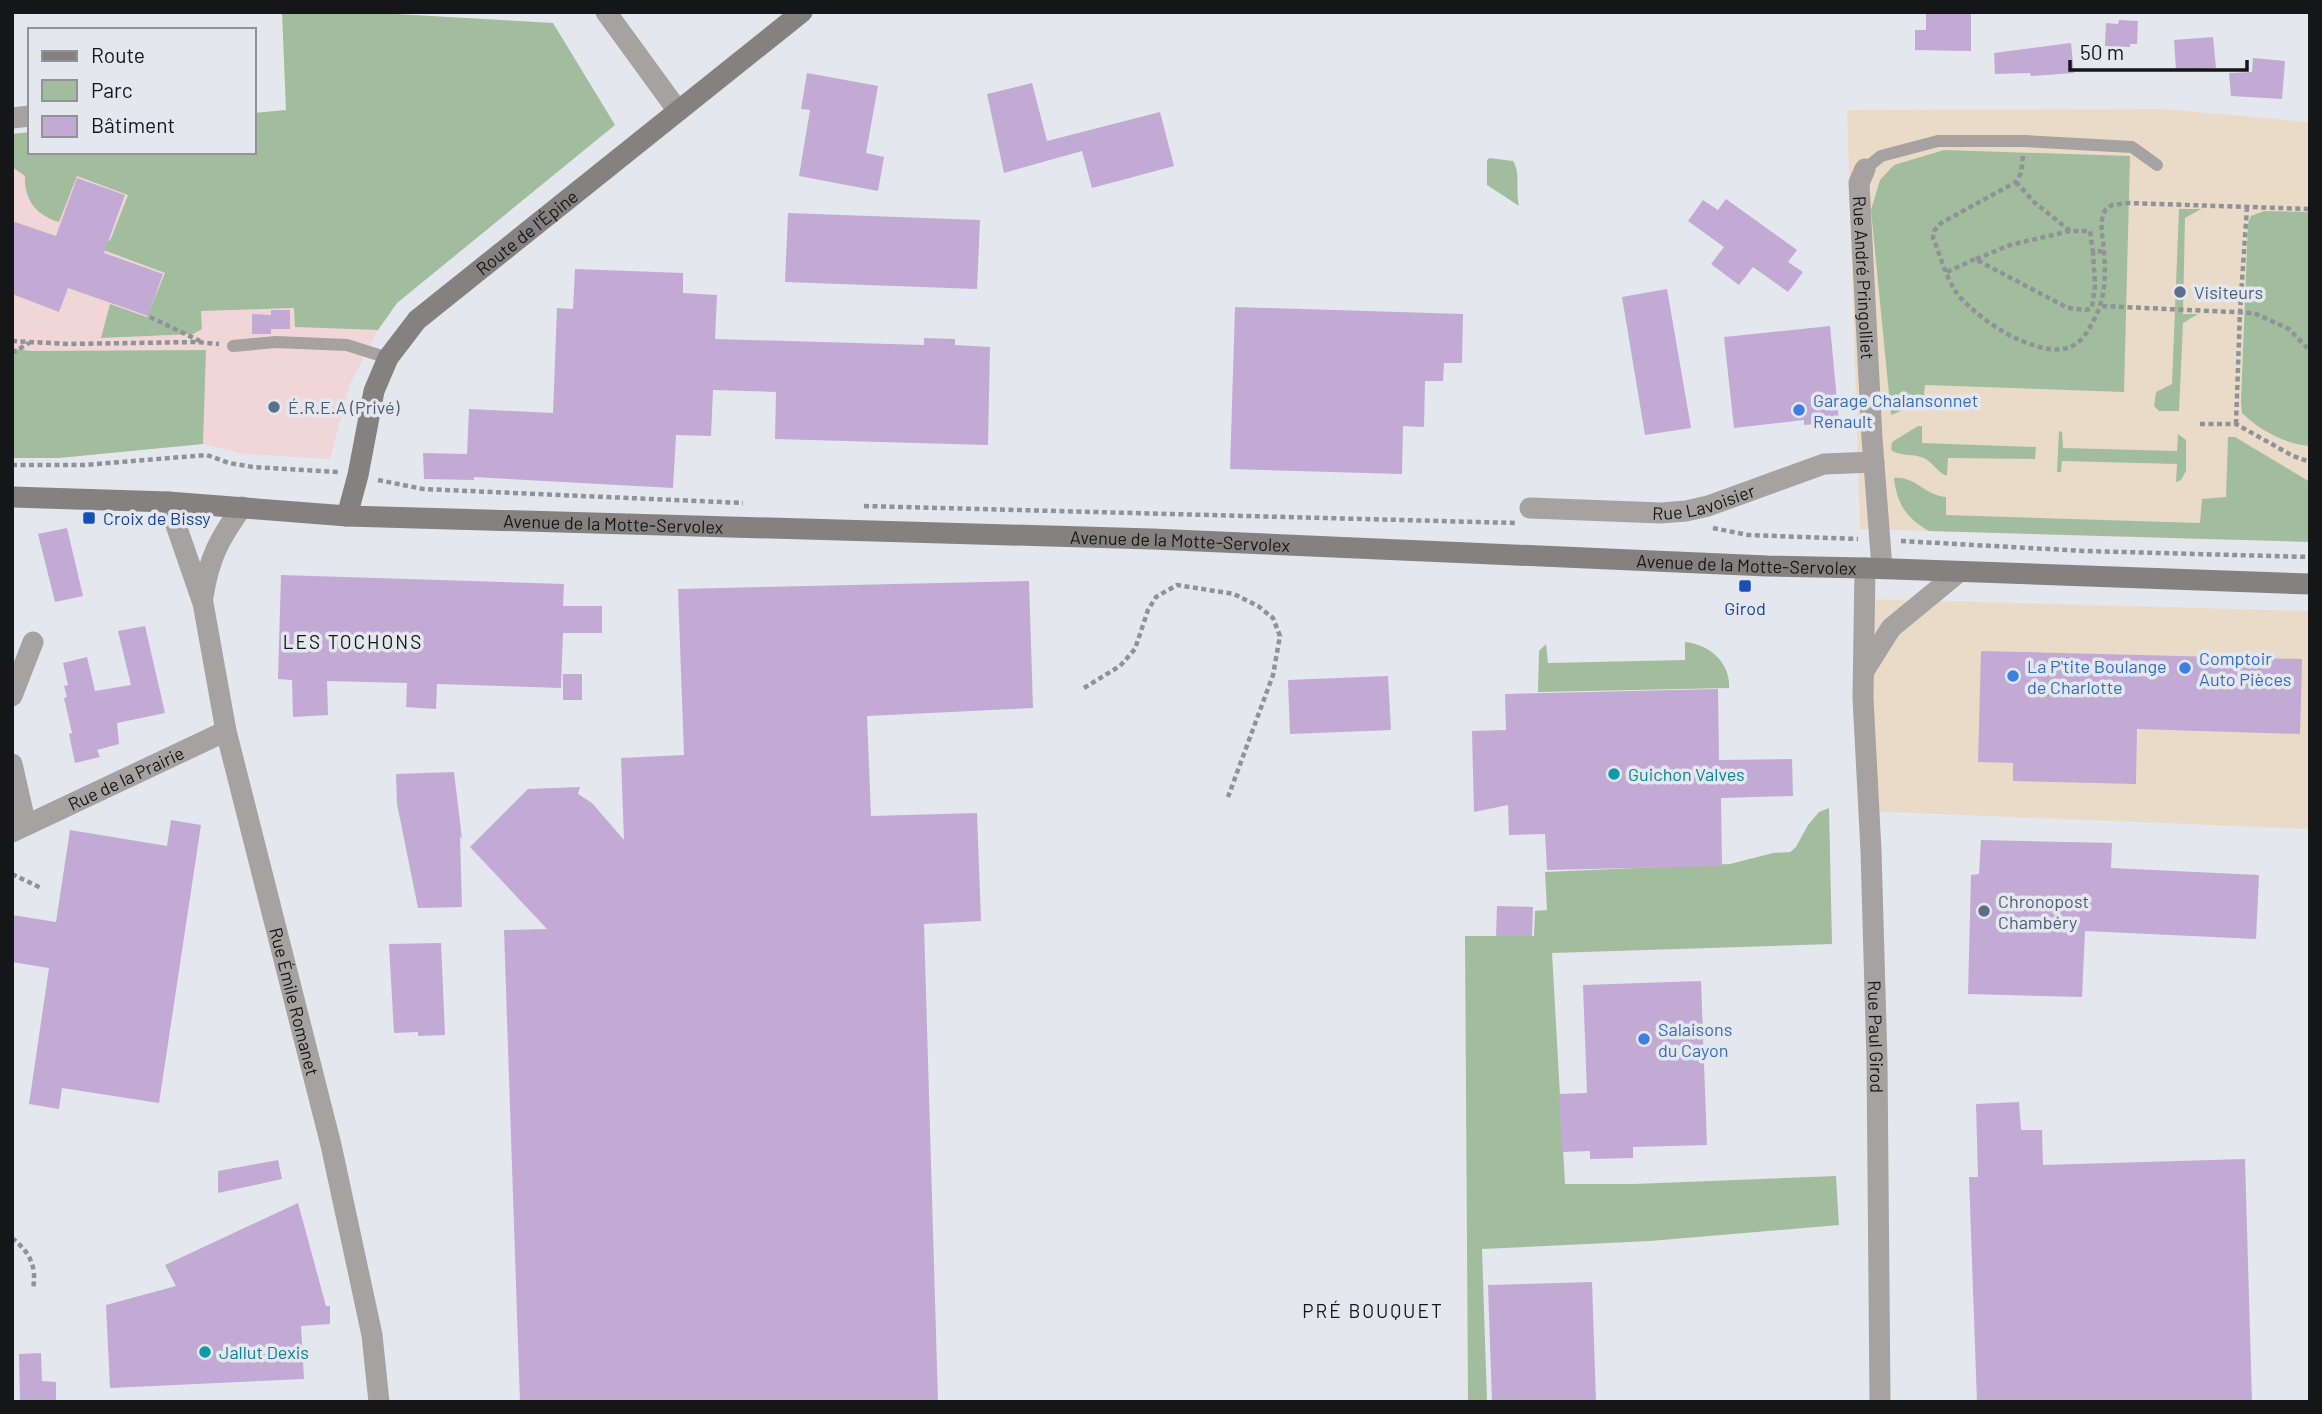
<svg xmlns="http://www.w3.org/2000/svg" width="2322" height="1414" font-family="Barlow,sans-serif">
<rect width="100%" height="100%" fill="#e4e7ed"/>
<!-- commercial -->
<path fill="#eadbc8" d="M 2162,109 L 2310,122 L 2310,542 L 1860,529 L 1847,110 Z
M 1862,599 L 2310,611 L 2310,829 L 1864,811 Z"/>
<!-- education -->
<path fill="#f1d6d7" d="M 282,12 L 360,12 L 553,23 L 615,125 L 397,303 L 378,330 L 350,384 L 330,459 L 244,454 L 203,444 L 59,458 L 12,458 L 12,134 L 30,132 L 30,152 L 254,152 L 254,113 L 286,110 Z"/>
<!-- green -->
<path fill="#a2bd9d" d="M 282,12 L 360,12 L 553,23 L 615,125 L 397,303 L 378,330 L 295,327 L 294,308 L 201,311 L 202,329 L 193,334 L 101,338 L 110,304 L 147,317 L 165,273 L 90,245 L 94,235 L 110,241 L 128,195 L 77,176 L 59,222 C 36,215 24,200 25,176 L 12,167 L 12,134 L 30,132 L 30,152 L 254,152 L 254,113 L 286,110 Z
M 1944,150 L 2130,156 L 2124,392 L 1925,385 L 1923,402 L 1891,415 L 1871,210 L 1880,180 L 1894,165 Z
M 1489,158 L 1513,161 C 1521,173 1515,191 1519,206 L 1487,185 L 1487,161 Z
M 2179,209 L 2201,209 L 2185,218 L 2183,314 L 2198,314 L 2183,323 L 2179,411 L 2159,411 L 2154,406 L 2156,392 L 2172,384 Z
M 2264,211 L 2310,212 L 2310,446 C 2286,445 2258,429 2242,413 L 2241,401 L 2248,223 L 2251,216 Z
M 12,348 L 31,351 L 206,350 L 203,444 L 59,458 L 12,458 Z
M 1918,426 L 1922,426 L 1922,443 L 2036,447 L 2035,459 L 1948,458 L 1947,475 L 1944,475 C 1938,471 1932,463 1926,459 C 1915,453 1900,457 1891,450 L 1892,442 Z
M 2059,431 L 2062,432 L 2063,448 L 2177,451 L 2178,434 L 2186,440 L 2186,471 L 2181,480 L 2176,482 L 2177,464 L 2062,461 L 2061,472 L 2057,472 Z
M 2228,437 L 2235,437 L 2310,482 L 2310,542 L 1929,531 C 1906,518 1897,504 1894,478 C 1916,476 1925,496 1946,497 L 1946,515 L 2200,523 L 2202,499 L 2226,497 Z
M 1685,642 C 1709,644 1731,663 1729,688 L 1538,692 L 1539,651 L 1546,644 L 1548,663 L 1685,660 Z
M 1829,808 L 1832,944 L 1552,953 L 1565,1184 L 1634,1184 L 1836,1176 L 1839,1225 L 1650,1241 L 1482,1249 L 1487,1402 L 1468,1402 L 1465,936 L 1534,936 L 1535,911 L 1547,910 L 1545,872 L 1730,864 L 1773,853 L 1790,852 L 1796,847 L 1808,825 L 1819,812 Z"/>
<!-- building -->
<path fill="#c2aad5" d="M 1926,12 L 1971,12 L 1971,51 L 1915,50 L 1915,30 L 1926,30 Z
M 2119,20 L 2138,21 L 2137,44 L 2130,44 L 2130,47 L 2105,46 L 2106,23 L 2118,24 Z
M 2213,37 L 2216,68 L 2176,70 L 2174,40 Z
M 2071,43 L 2074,73 L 2031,76 L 2030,73 L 1995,74 L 1994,53 Z
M 2253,58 L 2285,61 L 2282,99 L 2231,96 L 2229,73 L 2252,72 Z
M 807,73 L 878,86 L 866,153 L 884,157 L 878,191 L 799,176 L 810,110 L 801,109 Z
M 1032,83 L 1047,141 L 1160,112 L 1174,166 L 1092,188 L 1082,151 L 1004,173 L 987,94 Z
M 77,178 L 125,195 L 104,253 L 163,274 L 148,316 L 68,288 L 59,312 L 12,294 L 12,221 L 56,236 Z
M 1726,199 L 1797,250 L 1788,262 L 1803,272 L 1788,292 L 1753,267 L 1739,285 L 1711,264 L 1724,247 L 1688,221 L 1703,200 L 1718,210 Z
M 788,213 L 980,220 L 977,289 L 785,282 Z
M 575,269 L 683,273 L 683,293 L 717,295 L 715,339 L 924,345 L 924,338 L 955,339 L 955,345 L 990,347 L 988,445 L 775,439 L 776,392 L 713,390 L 711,436 L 676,435 L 673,488 L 474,477 L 474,480 L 424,479 L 423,453 L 467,454 L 469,409 L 553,413 L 557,308 L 573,309 Z
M 1667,289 L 1691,428 L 1645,435 L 1622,297 Z
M 1235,307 L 1463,314 L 1462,363 L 1444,363 L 1443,381 L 1425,381 L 1424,427 L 1403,426 L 1402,474 L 1230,469 Z
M 271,310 L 290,310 L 290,329 L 271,329 L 271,334 L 252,334 L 252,314 L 271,315 L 271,319 Z
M 1830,326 L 1839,422 L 1804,425 L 1804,420 L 1734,428 L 1724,337 Z
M 67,528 L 83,596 L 55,602 L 38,534 Z
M 281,575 L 564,584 L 563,606 L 602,606 L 602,633 L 563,633 L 561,688 L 437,684 L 436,709 L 406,707 L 407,683 L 327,681 L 328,715 L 293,717 L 292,680 L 278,679 Z
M 1029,581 L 1033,708 L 867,716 L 871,816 L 977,813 L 981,921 L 924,924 L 938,1402 L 520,1402 L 504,930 L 547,929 L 470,847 L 528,789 L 580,787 L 578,794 L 592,803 L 624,840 L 621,758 L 684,755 L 678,589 Z
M 145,626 L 165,713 L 117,723 L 119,744 L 97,750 L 100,757 L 75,763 L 69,734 L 72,733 L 64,698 L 67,697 L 64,686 L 68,685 L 63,663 L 87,657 L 95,691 L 131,685 L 118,631 Z
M 1981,651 L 2302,659 L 2300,734 L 2137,729 L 2136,784 L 2013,781 L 2013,763 L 1978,762 Z
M 563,674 L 582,674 L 582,700 L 563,700 Z
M 1388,676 L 1391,730 L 1290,734 L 1288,680 Z
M 1718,689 L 1719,760 L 1792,759 L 1793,796 L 1721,798 L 1722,866 L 1547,870 L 1545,834 L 1509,835 L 1508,805 L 1474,812 L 1472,731 L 1506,730 L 1505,694 Z
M 454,772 L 462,839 L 460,836 L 462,907 L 418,908 L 397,804 L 396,774 Z
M 171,820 L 201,825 L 159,1103 L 62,1088 L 59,1109 L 29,1104 L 49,968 L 12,962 L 12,915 L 56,922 L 70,830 L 167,846 Z
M 1981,840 L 2112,843 L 2111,868 L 2259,875 L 2256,939 L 2085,931 L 2082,997 L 1968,994 L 1971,875 L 1979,874 Z
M 1497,906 L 1533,907 L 1532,936 L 1496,936 Z
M 441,943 L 445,1035 L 418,1036 L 418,1032 L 394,1033 L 389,944 Z
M 1701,981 L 1707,1145 L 1633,1147 L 1633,1158 L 1590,1159 L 1590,1151 L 1562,1152 L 1559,1094 L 1587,1093 L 1583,985 Z
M 2019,1102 L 2021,1130 L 2042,1130 L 2043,1165 L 2245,1159 L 2252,1402 L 1977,1402 L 1969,1177 L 1978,1177 L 1976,1104 Z
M 278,1160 L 282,1179 L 218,1193 L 218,1171 Z
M 298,1203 L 326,1306 L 330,1306 L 330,1324 L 301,1326 L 304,1379 L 110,1388 L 106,1305 L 176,1286 L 165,1265 Z
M 1592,1282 L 1596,1402 L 1492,1402 L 1488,1285 Z
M 41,1353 L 42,1381 L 56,1382 L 56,1402 L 20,1402 L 19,1354 Z"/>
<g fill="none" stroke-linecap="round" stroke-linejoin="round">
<!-- path -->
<path stroke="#8f9296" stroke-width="4.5" stroke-dasharray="5 3.5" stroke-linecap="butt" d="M 2023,156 L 2021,173 L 2016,182 L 1941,223 L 1934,231 L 1933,238 C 1940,255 1946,277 1956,292 C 1968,309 2001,333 2020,340 C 2044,350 2070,358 2087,332 C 2105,304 2106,284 2104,251 C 2103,236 2098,222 2106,209 L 2112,205 L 2128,203 L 2310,209
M 2016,182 L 2034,202 L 2070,231 L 2090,231 L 2093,252 L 2104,251
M 1976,259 L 2010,245 L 2070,231
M 1947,272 L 1975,259 L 2068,308 L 2087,310 L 2092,307 L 2095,285 L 2093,252
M 2102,306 L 2254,313 L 2289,329 L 2310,351
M 150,317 L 200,341
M 12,341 L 68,344 L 197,342 L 219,344
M 12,353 L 29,343
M 2200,424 L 2236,424 L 2293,456 L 2310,462
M 2236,424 L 2240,311 L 2247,207
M 12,465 L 84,465 L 207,455 L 229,463 L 253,467 L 339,472
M 378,480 L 423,489 L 743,503
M 864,506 L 1516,523
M 1713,528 L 1748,535 L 1858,539
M 1901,541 L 2085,551 L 2310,557
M 1084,688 L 1120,666 L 1135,649 L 1148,610 L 1156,597 L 1177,585 L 1234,594 L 1258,606 L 1273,618 L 1280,636 L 1273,675 L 1228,797
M 12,874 L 41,888
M 12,1238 C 30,1252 37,1267 33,1289"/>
<!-- lane -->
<path stroke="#a6a2a2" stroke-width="12" d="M 1865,169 L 1881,156 L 1938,141 L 2025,141 L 2132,147 L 2157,165
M 233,346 L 276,342 L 347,345 L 388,358"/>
<!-- street -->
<g stroke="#a6a2a2" stroke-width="21">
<path d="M 606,12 L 678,111"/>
<path d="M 12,118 L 30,116"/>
<path id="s1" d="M 1865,169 L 1859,183 L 1872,438 L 1882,568"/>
<path id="s2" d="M 168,502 L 203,603 L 226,731 L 331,1145 L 372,1335 L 379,1402"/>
<path id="s3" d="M 1530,508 L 1661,513 L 1686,511 L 1708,506 L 1824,464 L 1874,462"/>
<path id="s4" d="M 1865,568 L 1863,698 L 1871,851 L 1877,1061 L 1880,1402"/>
<path d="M 203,597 C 209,558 219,539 242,507"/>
<path d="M 1864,671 L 1891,628 L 1959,572"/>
<path d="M 12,696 L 33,642"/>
<path d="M 12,764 L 26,825"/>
<path id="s5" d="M 12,832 L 226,731"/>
</g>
<!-- secondary -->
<g stroke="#868181" stroke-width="21">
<path id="s6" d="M 12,497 L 168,502 L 347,516 L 1152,539 L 1767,566 L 1865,568 L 2310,584"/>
<path id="s7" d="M 347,516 L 358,475 L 374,391 L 388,358 L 417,320 L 802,12"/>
</g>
</g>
<!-- markers -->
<g fill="#5c6f8a" stroke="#e4e7ed" stroke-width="2.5">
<circle cx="2180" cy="292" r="7"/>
<circle cx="274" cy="407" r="7"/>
<circle cx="1984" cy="911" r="7"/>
</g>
<g fill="#3f7fe0" stroke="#e4e7ed" stroke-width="2.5">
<circle cx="1799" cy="410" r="7"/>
<circle cx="2185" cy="668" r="7"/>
<circle cx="2013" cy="676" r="7"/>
<circle cx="1644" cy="1039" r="7"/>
</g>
<g fill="#1a4fb4" stroke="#e4e7ed" stroke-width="2.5">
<rect x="82" y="511" width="14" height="14" rx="3.5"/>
<rect x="1738" y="579" width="14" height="14" rx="3.5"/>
</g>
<g fill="#0f9aa8" stroke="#e4e7ed" stroke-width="2.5">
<circle cx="1614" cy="774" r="7"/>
<circle cx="205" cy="1352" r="7"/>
</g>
<g text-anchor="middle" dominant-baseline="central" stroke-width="7" stroke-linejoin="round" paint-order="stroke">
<!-- street labels -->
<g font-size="18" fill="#141618" stroke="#e4e7ed">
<text stroke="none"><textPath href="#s7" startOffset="352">Route de l'Épine</textPath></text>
<text stroke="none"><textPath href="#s1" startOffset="110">Rue André Pringolliet</textPath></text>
<text stroke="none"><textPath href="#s3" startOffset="175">Rue Lavoisier</textPath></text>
<text stroke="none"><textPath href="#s6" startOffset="602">Avenue de la Motte-Servolex</textPath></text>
<text stroke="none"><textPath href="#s6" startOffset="1169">Avenue de la Motte-Servolex</textPath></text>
<text stroke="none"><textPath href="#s6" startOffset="1736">Avenue de la Motte-Servolex</textPath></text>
<text stroke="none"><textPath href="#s5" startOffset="126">Rue de la Prairie</textPath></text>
<text stroke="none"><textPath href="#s2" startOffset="516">Rue Émile Romanet</textPath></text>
<text stroke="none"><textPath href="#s4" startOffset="469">Rue Paul Girod</textPath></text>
</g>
<!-- service labels -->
<g font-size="18" fill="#4e5e75" stroke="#e4e7ed" text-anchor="start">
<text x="2194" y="292">Visiteurs</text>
<text x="288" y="407">É.R.E.A (Privé)</text>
<text x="1998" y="901">Chronopost<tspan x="1998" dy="21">Chambéry</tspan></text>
</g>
<!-- shop labels -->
<g font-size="18" fill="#366cbe" stroke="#e4e7ed" text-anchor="start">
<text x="1813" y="400">Garage Chalansonnet<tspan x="1813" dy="21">Renault</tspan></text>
<text x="2199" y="658">Comptoir<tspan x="2199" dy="21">Auto Pièces</tspan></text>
<text x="2027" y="666">La P'tite Boulange<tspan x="2027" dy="21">de Charlotte</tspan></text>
<text x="1658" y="1029">Salaisons<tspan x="1658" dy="21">du Cayon</tspan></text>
</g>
<!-- transit labels -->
<g font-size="18" fill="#164399" stroke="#e4e7ed" text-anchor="start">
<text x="103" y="518">Croix de Bissy</text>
<text x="1745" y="608" text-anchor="middle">Girod</text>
</g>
<!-- culture labels -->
<g font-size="18" fill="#0d838f" stroke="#e4e7ed" text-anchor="start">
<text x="1628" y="774">Guichon Valves</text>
<text x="219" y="1352">Jallut Dexis</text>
</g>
<!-- neighbourhood labels -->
<g font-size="19" letter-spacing="2" fill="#141618" stroke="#e4e7ed">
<text x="353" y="641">LES TOCHONS</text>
<text x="1373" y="1310">PRÉ BOUQUET</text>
</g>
</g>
<!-- border -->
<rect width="2322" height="1414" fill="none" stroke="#141618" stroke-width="28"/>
<!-- legend -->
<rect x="28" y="28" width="228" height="126" fill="#e4e7ed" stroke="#919398" stroke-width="2"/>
<rect x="42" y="51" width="35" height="10" fill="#868181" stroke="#919398" stroke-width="2"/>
<text x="91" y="63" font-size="21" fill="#141618">Route</text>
<rect x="42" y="80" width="35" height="21" fill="#a2bd9d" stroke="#919398" stroke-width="2"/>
<text x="91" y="98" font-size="21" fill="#141618">Parc</text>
<rect x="42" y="116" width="35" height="21" fill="#c2aad5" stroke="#919398" stroke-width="2"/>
<text x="91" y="133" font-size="21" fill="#141618">Bâtiment</text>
<!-- scale -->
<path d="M2070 60v10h177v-10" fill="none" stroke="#141618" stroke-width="3.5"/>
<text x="2080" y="60" font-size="21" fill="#141618" stroke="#e4e7ed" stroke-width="5" paint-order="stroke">50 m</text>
</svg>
